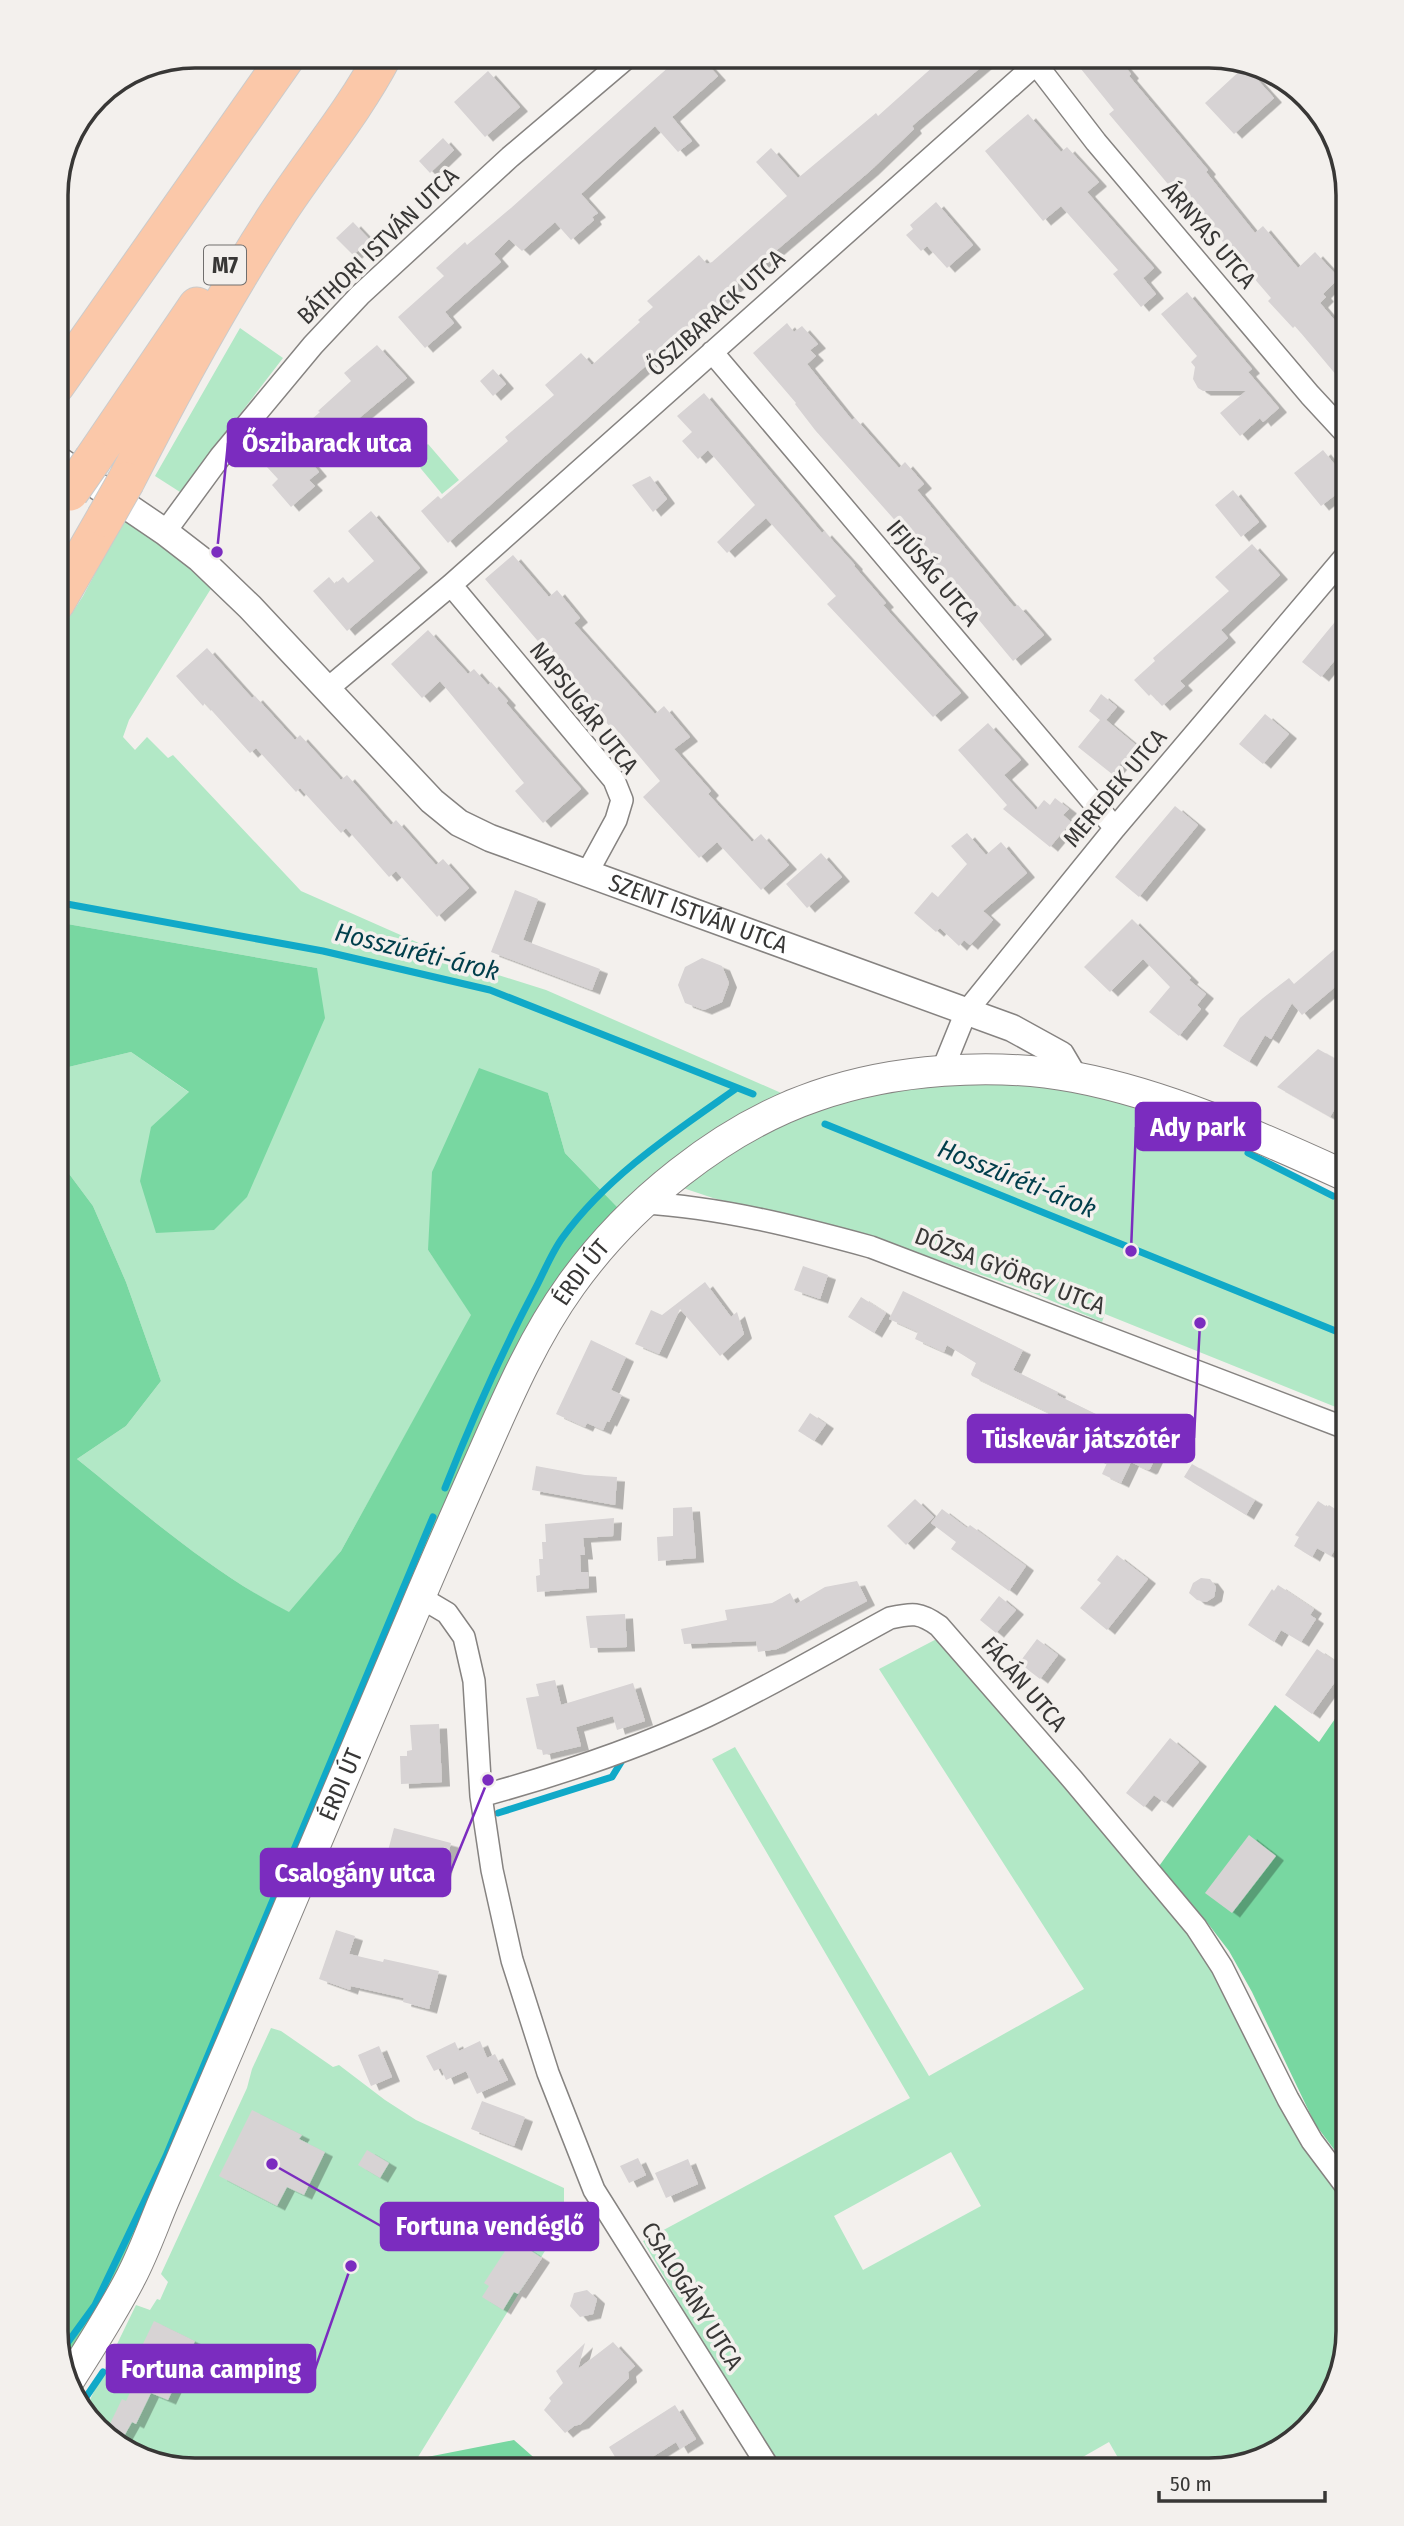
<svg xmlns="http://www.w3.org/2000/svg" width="1404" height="2526" font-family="'Fira Sans Condensed',sans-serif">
<defs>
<filter id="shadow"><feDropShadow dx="8" dy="4.5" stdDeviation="0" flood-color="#0004"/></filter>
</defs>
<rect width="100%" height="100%" fill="#f3f0ed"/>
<!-- green -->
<path fill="#b2e8c6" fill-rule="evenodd" d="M 240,328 L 283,358 L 180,492 L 155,476 Z
M 428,444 L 459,480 L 442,494 L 412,458 Z
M 124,519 L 180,560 L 212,587 L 129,720 L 123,737 L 135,750 L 147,737 L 168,758 L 173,755 L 301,891 L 473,967 L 546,990 L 788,1096 L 620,1210 L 565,1153 L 548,1093 L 428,1250 L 472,1315 L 341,1551 L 290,1613 C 212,1573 144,1513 77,1459 L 126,1426 L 161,1381 L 126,1282 L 93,1206 L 61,1163 L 56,1162 L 56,1070 L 131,1052 L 190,1093 L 140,1181 L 317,968 L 56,922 L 56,638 L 83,596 Z
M 947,1083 L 1042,1086 L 1117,1100 L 1209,1130 L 1299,1178 L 1348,1200 L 1348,1412 L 1105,1314 L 1102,1322 L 1033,1293 L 872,1237 L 713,1198 L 683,1188 C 734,1148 793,1115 856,1098 C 885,1090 917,1088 947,1083 Z
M 952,1631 L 1215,1969 L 1283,2105 L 1320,2169 L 1348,2207 L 1348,2331 L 1324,2409 L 1263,2459 L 1209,2470 L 1125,2470 L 1109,2442 L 1060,2470 L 777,2470 L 643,2241 L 910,2098 L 712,1759 L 735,1747 L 929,2076 L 1084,1989 L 879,1669 ZM 951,2152 L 981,2206 L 863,2270 L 834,2216 Z
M 271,2028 L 281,2031 L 333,2067 L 339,2065 L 385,2100 L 416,2120 L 564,2188 L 564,2220 L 410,2470 L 186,2470 L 117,2446 L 86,2408 L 136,2305 L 150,2310 L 157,2299 L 160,2300 L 168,2282 L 161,2274 L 247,2088 L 252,2069 Z"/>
<!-- forest -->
<path fill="#78d7a1" d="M 56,922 L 317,968 L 325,1018 L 247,1197 L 214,1230 L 156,1233 L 140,1181 L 151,1127 L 189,1092 L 131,1052 L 56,1070 Z
M 479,1068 L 548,1093 L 565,1153 L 620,1210 L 585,1247 L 172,2162 L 97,2315 L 64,2369 L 56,2331 L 56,1162 L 61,1163 L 93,1206 L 126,1282 L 161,1381 L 126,1426 L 77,1459 C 144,1513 212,1573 289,1612 L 341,1551 L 471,1315 L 428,1250 L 432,1172 Z
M 1348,1700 L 1348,2168 L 1315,2124 L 1252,1992 L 1229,1951 L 1206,1921 L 1157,1869 L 1275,1705 L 1319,1742 Z
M 514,2440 L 548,2470 L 410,2470 L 417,2459 Z"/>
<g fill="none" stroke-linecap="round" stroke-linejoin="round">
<!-- stream -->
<path stroke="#10a9c8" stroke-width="7" d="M 56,902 L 323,951 L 490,990 L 753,1094
M 825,1124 L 1348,1336
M 1248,1153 L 1333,1196
M 445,1488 C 471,1422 500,1356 533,1293 C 543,1275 551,1253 563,1237 C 608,1175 676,1131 737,1088
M 498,1813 L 612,1777 L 623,1759
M 60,2353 L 95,2305 L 166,2156 L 433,1517
M 82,2403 L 103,2372"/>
</g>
<!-- building -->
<path fill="#d7d3d4" filter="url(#shadow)" d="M 681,56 L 700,56 L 718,76 L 672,117 L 692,141 L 678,152 L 655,126 L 581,194 L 598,213 L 592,217 L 594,220 L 571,240 L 555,222 L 522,251 L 509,239 L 494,254 L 501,262 L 445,312 L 454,323 L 425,348 L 398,317 L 444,276 L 436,268 L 465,242 L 467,245 L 511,208 Z
M 945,56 L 994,56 L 912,126 L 914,129 L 870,171 L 745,277 L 448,543 L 421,511 L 438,496 L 441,499 L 508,441 L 505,437 L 554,395 L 545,385 L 581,353 L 592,365 L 640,322 L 638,320 L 653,307 L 647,301 L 699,255 L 707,264 L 712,262 L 787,196 L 756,162 L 771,148 L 798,178 L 876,113 L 878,116 Z
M 1087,56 L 1116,56 L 1131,74 L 1129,76 L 1208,170 L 1206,172 L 1255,233 L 1263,226 L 1298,268 L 1315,252 L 1339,278 L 1323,294 L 1326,297 L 1320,303 L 1348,336 L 1348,389 L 1295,326 L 1293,328 L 1268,301 L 1271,298 L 1216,234 L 1214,236 L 1180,194 L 1178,196 L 1109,114 L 1114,110 L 1077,64 Z
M 1245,66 L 1274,98 L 1234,134 L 1205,103 Z
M 488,71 L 520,107 L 485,137 L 454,102 Z
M 1028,114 L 1061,152 L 1067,147 L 1099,182 L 1087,192 L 1154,268 L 1143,278 L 1156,294 L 1141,307 L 1113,274 L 1118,270 L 1061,206 L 1043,221 L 985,151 Z
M 443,138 L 454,150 L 430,173 L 419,161 Z
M 936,202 L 973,245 L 947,268 L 927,246 L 921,251 L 906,235 L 913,229 L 910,225 Z
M 353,222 L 370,240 L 353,255 L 336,238 Z
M 1187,292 L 1252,369 L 1248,372 L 1279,408 L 1263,422 L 1260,418 L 1240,436 L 1220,413 L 1246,391 L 1203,391 L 1198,388 L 1193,379 L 1195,367 L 1191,362 L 1197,356 L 1161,314 Z
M 787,323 L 794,332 L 802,326 L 818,344 L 810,350 L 816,356 L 807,364 L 852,420 L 855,418 L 899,468 L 905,462 L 924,484 L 917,490 L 1014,607 L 1018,605 L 1044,635 L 1013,661 L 945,579 L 946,578 L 815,430 L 795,404 L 796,403 L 753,353 Z
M 377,345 L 407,378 L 309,460 L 319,472 L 309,480 L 315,486 L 291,507 L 272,485 L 278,479 L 266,466 L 307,431 L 303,427 L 320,412 L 318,411 L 351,381 L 344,373 Z
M 493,369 L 506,384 L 493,396 L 480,381 Z
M 704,393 L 822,533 L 824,531 L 855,565 L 854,566 L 886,603 L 883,605 L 961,693 L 933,717 L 827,604 L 836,596 L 766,518 L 727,553 L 717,542 L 755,505 L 708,450 L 698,459 L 682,441 L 692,432 L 677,416 Z
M 1323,450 L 1348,481 L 1348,485 L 1321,506 L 1294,473 Z
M 650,476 L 667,499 L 653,512 L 632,485 Z
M 1233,490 L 1259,522 L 1241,537 L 1215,505 Z
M 371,511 L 420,568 L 347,631 L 313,591 L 329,577 L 335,584 L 343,577 L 348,583 L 374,561 L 348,531 Z
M 1252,544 L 1280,575 L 1221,630 L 1228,638 L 1180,681 L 1185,686 L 1162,706 L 1151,694 L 1149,696 L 1134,680 L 1155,661 L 1153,658 L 1229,591 L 1215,577 Z
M 513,555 L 549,597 L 557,590 L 580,618 L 574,623 L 655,714 L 664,706 L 690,737 L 674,749 L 711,791 L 708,794 L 752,842 L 761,834 L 789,865 L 761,890 L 717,842 L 699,858 L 643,797 L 660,781 L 614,726 L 611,728 L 575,685 L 573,686 L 552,662 L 554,660 L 485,579 Z
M 1348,606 L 1348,660 L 1340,654 L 1321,677 L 1302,662 Z
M 428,630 L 468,674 L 474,669 L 488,685 L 491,682 L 508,701 L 506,703 L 581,789 L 543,823 L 515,791 L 524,783 L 440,681 L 422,698 L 391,664 Z
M 207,648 L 252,698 L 255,696 L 295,740 L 300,735 L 341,780 L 347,775 L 391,825 L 396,820 L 436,865 L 443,859 L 469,888 L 437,917 L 396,871 L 389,877 L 346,828 L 341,833 L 300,788 L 296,792 L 256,748 L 250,753 L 205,703 L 203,706 L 176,676 Z
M 1101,694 L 1117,707 L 1106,720 L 1136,745 L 1112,774 L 1078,747 L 1100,720 L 1089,711 Z
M 1265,714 L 1289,734 L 1263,764 L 1239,744 Z
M 988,723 L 1021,760 L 1004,775 L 1036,810 L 1044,800 L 1050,805 L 1055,798 L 1069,809 L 1063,815 L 1071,822 L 1050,847 L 1003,809 L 1007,805 L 958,750 Z
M 1175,806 L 1198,825 L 1139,897 L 1115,877 Z
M 967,833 L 986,855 L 1001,842 L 1027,873 L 983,911 L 993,920 L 970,945 L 964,940 L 959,946 L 940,928 L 936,932 L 914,913 L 932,892 L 938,897 L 967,864 L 951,846 Z
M 821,853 L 842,877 L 807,908 L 786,884 Z
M 515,890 L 538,899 L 523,940 L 600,969 L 592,990 L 491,952 Z
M 1132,919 L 1191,978 L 1189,980 L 1206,994 L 1197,1005 L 1201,1009 L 1179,1036 L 1149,1012 L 1170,987 L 1143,959 L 1110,992 L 1084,967 Z
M 1348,938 L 1348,976 L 1302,1015 L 1292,1003 L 1271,1039 L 1265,1035 L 1249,1062 L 1223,1046 L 1240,1018 L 1263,998 L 1289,978 L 1294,984 Z
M 702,958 L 722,966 L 729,983 L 722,1002 L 704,1010 L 685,1003 L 678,985 L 685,967 Z
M 1318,1049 L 1348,1066 L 1348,1086 L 1330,1117 L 1277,1087 Z
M 803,1266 L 828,1275 L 820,1299 L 794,1290 Z
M 705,1282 L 731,1317 L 737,1312 L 744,1334 L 720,1356 L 680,1309 L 659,1354 L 635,1344 L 651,1310 L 662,1315 Z
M 903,1291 L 1023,1350 L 1013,1370 L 1058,1392 L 1057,1395 L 1145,1438 L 1147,1433 L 1163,1441 L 1150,1469 L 1148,1470 L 1131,1462 L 1121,1483 L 1102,1474 L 1107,1463 L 1068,1446 L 1077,1426 L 972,1376 L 971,1374 L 976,1363 L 947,1345 L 944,1352 L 915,1339 L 918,1332 L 889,1319 Z
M 861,1297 L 886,1313 L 874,1333 L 848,1317 Z
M 591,1340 L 626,1357 L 611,1390 L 622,1395 L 609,1422 L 607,1421 L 603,1430 L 587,1423 L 585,1427 L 556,1414 Z
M 810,1413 L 826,1424 L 814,1441 L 798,1431 Z
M 1192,1464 L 1255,1500 L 1246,1515 L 1184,1477 Z
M 536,1466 L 585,1475 L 617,1477 L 615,1505 L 532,1490 Z
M 915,1499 L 934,1517 L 906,1545 L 887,1526 Z
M 1318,1501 L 1327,1507 L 1329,1505 L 1348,1517 L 1348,1527 L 1331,1556 L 1317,1548 L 1312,1557 L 1294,1546 L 1299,1537 L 1295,1535 Z
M 692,1507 L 696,1558 L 658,1561 L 657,1537 L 673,1536 L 673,1508 Z
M 942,1509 L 967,1528 L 970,1525 L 1026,1566 L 1009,1591 L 951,1549 L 956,1542 L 931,1523 Z
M 614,1518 L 613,1536 L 583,1538 L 585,1555 L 580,1555 L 581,1572 L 577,1572 L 588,1572 L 589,1588 L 537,1592 L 536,1576 L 540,1575 L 539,1559 L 543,1559 L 542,1542 L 546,1542 L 545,1524 Z
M 1117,1555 L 1148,1579 L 1107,1630 L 1080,1608 L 1101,1583 L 1097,1580 Z
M 1201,1578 L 1210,1579 L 1216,1587 L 1214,1597 L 1206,1602 L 1197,1600 L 1189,1593 L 1193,1583 Z
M 857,1581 L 867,1601 L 777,1649 L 758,1652 L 756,1641 L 684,1644 L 681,1629 L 727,1620 L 725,1610 L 772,1603 L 790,1593 L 796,1604 L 825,1587 Z
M 1278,1585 L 1314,1609 L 1310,1615 L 1316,1619 L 1301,1642 L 1281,1630 L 1274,1642 L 1248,1625 L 1272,1589 L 1274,1591 Z
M 999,1596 L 1016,1610 L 996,1633 L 980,1620 Z
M 625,1614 L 627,1647 L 590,1648 L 586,1616 Z
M 1037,1639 L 1058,1655 L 1040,1679 L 1019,1663 Z
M 1317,1649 L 1345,1668 L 1312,1714 L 1285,1695 Z
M 555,1680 L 561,1705 L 633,1683 L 645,1721 L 617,1730 L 613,1716 L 576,1727 L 581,1746 L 543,1755 L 542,1750 L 537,1749 L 526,1698 L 539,1696 L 536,1684 Z
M 439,1724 L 442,1782 L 401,1784 L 400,1756 L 407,1756 L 407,1751 L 412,1750 L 410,1725 Z
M 1170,1738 L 1199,1762 L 1165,1803 L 1154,1795 L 1144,1807 L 1126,1793 Z
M 394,1828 L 451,1843 L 440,1884 L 383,1870 Z
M 1249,1835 L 1276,1856 L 1232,1913 L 1205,1893 Z
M 336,1930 L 355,1936 L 349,1954 L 383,1962 L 384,1959 L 439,1971 L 429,2009 L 403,2002 L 404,1998 L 351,1986 L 350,1990 L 319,1979 Z
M 480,2041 L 487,2058 L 495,2054 L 508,2080 L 477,2094 L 466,2071 L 446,2080 L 441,2068 L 434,2071 L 426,2056 L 455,2042 L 459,2051 Z
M 379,2046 L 392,2077 L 371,2086 L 358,2055 Z
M 482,2101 L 525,2117 L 514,2146 L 471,2129 Z
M 252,2110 L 302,2135 L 299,2139 L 325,2152 L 304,2195 L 287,2187 L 277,2206 L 219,2176 Z
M 367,2150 L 389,2163 L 380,2178 L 358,2165 Z
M 638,2158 L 646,2175 L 629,2183 L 620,2166 Z
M 688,2159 L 698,2184 L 666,2198 L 655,2173 Z
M 513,2239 L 542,2258 L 518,2294 L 514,2292 L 503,2310 L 482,2297 L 489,2286 L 484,2283 Z
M 587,2290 L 597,2299 L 593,2314 L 580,2317 L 570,2306 L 574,2293 Z
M 154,2321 L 195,2341 L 187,2359 L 195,2363 L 185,2384 L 177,2381 L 168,2400 L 151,2393 L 136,2424 L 132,2422 L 118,2447 L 106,2432 L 122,2399 L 126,2401 L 149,2351 L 141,2348 Z
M 613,2342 L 635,2366 L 628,2372 L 629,2378 L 581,2424 L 574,2426 L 565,2433 L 544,2410 L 551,2401 L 549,2398 L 563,2383 L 556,2371 L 585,2343 L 578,2369 Z
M 675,2405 L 696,2439 L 680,2449 L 676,2442 L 646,2461 L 651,2470 L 623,2470 L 609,2447 Z"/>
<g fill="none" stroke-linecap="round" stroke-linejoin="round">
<!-- minor casing -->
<g stroke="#868381" stroke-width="24">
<path id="minor" d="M 1036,64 L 1096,142 L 1310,395 L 1348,436
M 712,352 L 1115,828
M 165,532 L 220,457 L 313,345 L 360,295 L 510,157 L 629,56
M 451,585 L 614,780 L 622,800 L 616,820 L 586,875
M 326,690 L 451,585 L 1045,56
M 942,1071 L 966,1012 L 1115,828 L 1348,553
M 643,1203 C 719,1207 798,1227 871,1247 L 1348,1429
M 420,1597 L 447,1613 L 464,1637 L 474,1681 L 481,1796 L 492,1870 L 512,1960 L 548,2073 L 594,2190 L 769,2468
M 481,1796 C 558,1775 634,1750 707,1716 C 769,1687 829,1651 890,1618 C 912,1613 920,1612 939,1626 L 1073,1780 L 1196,1927 L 1222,1967 L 1288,2099 L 1312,2141 L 1348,2189"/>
</g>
<!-- tertiary casing -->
<g stroke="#868381" stroke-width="29">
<g id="tertiary">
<path id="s1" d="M 56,458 L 165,532 L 200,559 L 250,607 L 432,801 L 459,823 L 490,838 L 1012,1028 L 1061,1055 L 1074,1077"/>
</g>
</g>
<!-- secondary casing -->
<g stroke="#868381" stroke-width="32">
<g id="secondary">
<path id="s2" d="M 67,2384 C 89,2349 112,2314 131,2277 C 144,2252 153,2226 164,2200 C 186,2149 208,2098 230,2046 C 291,1902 352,1758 413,1614 C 436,1559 460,1505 484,1451 C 509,1394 535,1335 571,1285 C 628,1205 722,1128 816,1096 C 893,1069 993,1062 1074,1077 C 1169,1095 1260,1137 1348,1177"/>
</g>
</g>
<!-- motorway casing -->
<g stroke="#cbcbcb" stroke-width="39">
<path id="motorway" d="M 56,385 L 287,56
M 93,459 L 197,306
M 126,481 C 172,391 221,300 276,216 C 311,162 353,113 383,56
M 56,603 L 105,518"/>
</g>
<!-- minor -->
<use href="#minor" stroke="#fff" stroke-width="21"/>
<!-- tertiary -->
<use href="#tertiary" stroke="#fff" stroke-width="26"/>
<!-- secondary -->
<use href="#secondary" stroke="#fff" stroke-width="30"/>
<!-- motorway -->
<use href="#motorway" stroke="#fbc8a9" stroke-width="37"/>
<!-- motorway-bridge casing -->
<g stroke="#cbcbcb" stroke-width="39" stroke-linecap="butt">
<path id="motorway-bridge" d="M 70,492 L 93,459
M 105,518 L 126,481"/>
</g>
<!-- motorway-bridge -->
<use href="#motorway-bridge" stroke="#fbc8a9" stroke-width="37"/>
</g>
<g text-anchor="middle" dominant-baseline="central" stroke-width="7" stroke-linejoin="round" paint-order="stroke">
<!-- shield labels -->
<rect fill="#f3f0ed" stroke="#706e6d" stroke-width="2" x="204" y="245.5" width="42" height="39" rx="5"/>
<g font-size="23" font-weight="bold" fill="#383736">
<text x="225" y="265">M7</text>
</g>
<!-- street labels -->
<g font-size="24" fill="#383736" stroke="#f3f0ed">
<text transform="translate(1209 235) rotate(50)">ÁRNYAS UTCA</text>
<text transform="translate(378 246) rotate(-44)">BÁTHORI ISTVÁN UTCA</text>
<text transform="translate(716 313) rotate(-42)">ŐSZIBARACK UTCA</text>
<text transform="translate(933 573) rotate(50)">IFJÚSÁG UTCA</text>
<text transform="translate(584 708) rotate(52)">NAPSUGÁR UTCA</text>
<text transform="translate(1115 788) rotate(-50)">MEREDEK UTCA</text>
<text stroke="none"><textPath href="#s1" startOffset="802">SZENT ISTVÁN UTCA</textPath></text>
<text transform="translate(1010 1271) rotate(21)">DÓZSA GYÖRGY UTCA</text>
<text stroke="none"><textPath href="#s2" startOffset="1227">ÉRDI ÚT</textPath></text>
<text transform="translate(1024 1684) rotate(49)">FÁCÁN UTCA</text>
<text stroke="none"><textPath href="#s2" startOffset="660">ÉRDI ÚT</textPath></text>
<text transform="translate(692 2296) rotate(58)">CSALOGÁNY UTCA</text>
</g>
<!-- water labels -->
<g font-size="26" font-style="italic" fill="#003e4b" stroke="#f3f0ed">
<text transform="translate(417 952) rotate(14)">Hosszúréti-árok</text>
<text transform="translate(1017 1179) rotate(22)">Hosszúréti-árok</text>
</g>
</g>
<!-- crop -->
<path d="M0 0H1404V2526H0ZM195 68H1209A127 127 0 0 1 1336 195V2331A127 127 0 0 1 1209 2458H195A127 127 0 0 1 68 2331V195A127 127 0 0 1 195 68Z" fill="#f3f0ed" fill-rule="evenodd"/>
<path fill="none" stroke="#383736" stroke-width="3.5" d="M195 68H1209A127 127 0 0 1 1336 195V2331A127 127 0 0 1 1209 2458H195A127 127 0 0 1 68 2331V195A127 127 0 0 1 195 68Z"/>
<!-- callouts -->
<path fill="none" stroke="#7b2cbf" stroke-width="2.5" d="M217 552L228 443M1131 1251L1136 1127M1200 1323L1194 1438M488 1780L450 1873M272 2164L381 2226M351 2266L315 2369"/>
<g fill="#7b2cbf" stroke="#f3f0ed" stroke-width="2.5">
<circle cx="217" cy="552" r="7"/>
<circle cx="1131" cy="1251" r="7"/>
<circle cx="1200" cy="1323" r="7"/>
<circle cx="488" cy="1780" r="7"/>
<circle cx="272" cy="2164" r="7"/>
<circle cx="351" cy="2266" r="7"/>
</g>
<g fill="#7b2cbf" stroke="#7b2cbf" stroke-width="2.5">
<rect x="228" y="419" width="198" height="47" rx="7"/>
<rect x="1136" y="1103" width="124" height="47" rx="7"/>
<rect x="968" y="1415" width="226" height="47" rx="7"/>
<rect x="261" y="1849" width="189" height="47" rx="7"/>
<rect x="381" y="2203" width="217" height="47" rx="7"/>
<rect x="107" y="2345" width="208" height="47" rx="7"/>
</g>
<g font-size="26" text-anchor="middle" font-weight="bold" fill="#fff">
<text x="327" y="452">Őszibarack utca</text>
<text x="1198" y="1136">Ady park</text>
<text x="1081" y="1448">Tüskevár játszótér</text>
<text x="355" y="1882">Csalogány utca</text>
<text x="490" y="2235">Fortuna vendéglő</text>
<text x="211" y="2378">Fortuna camping</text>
</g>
<!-- scale -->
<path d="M1159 2491v10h166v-10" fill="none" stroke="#383736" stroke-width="3.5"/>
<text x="1170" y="2491" font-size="21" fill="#383736" stroke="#f3f0ed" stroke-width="5" paint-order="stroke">50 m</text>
</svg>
